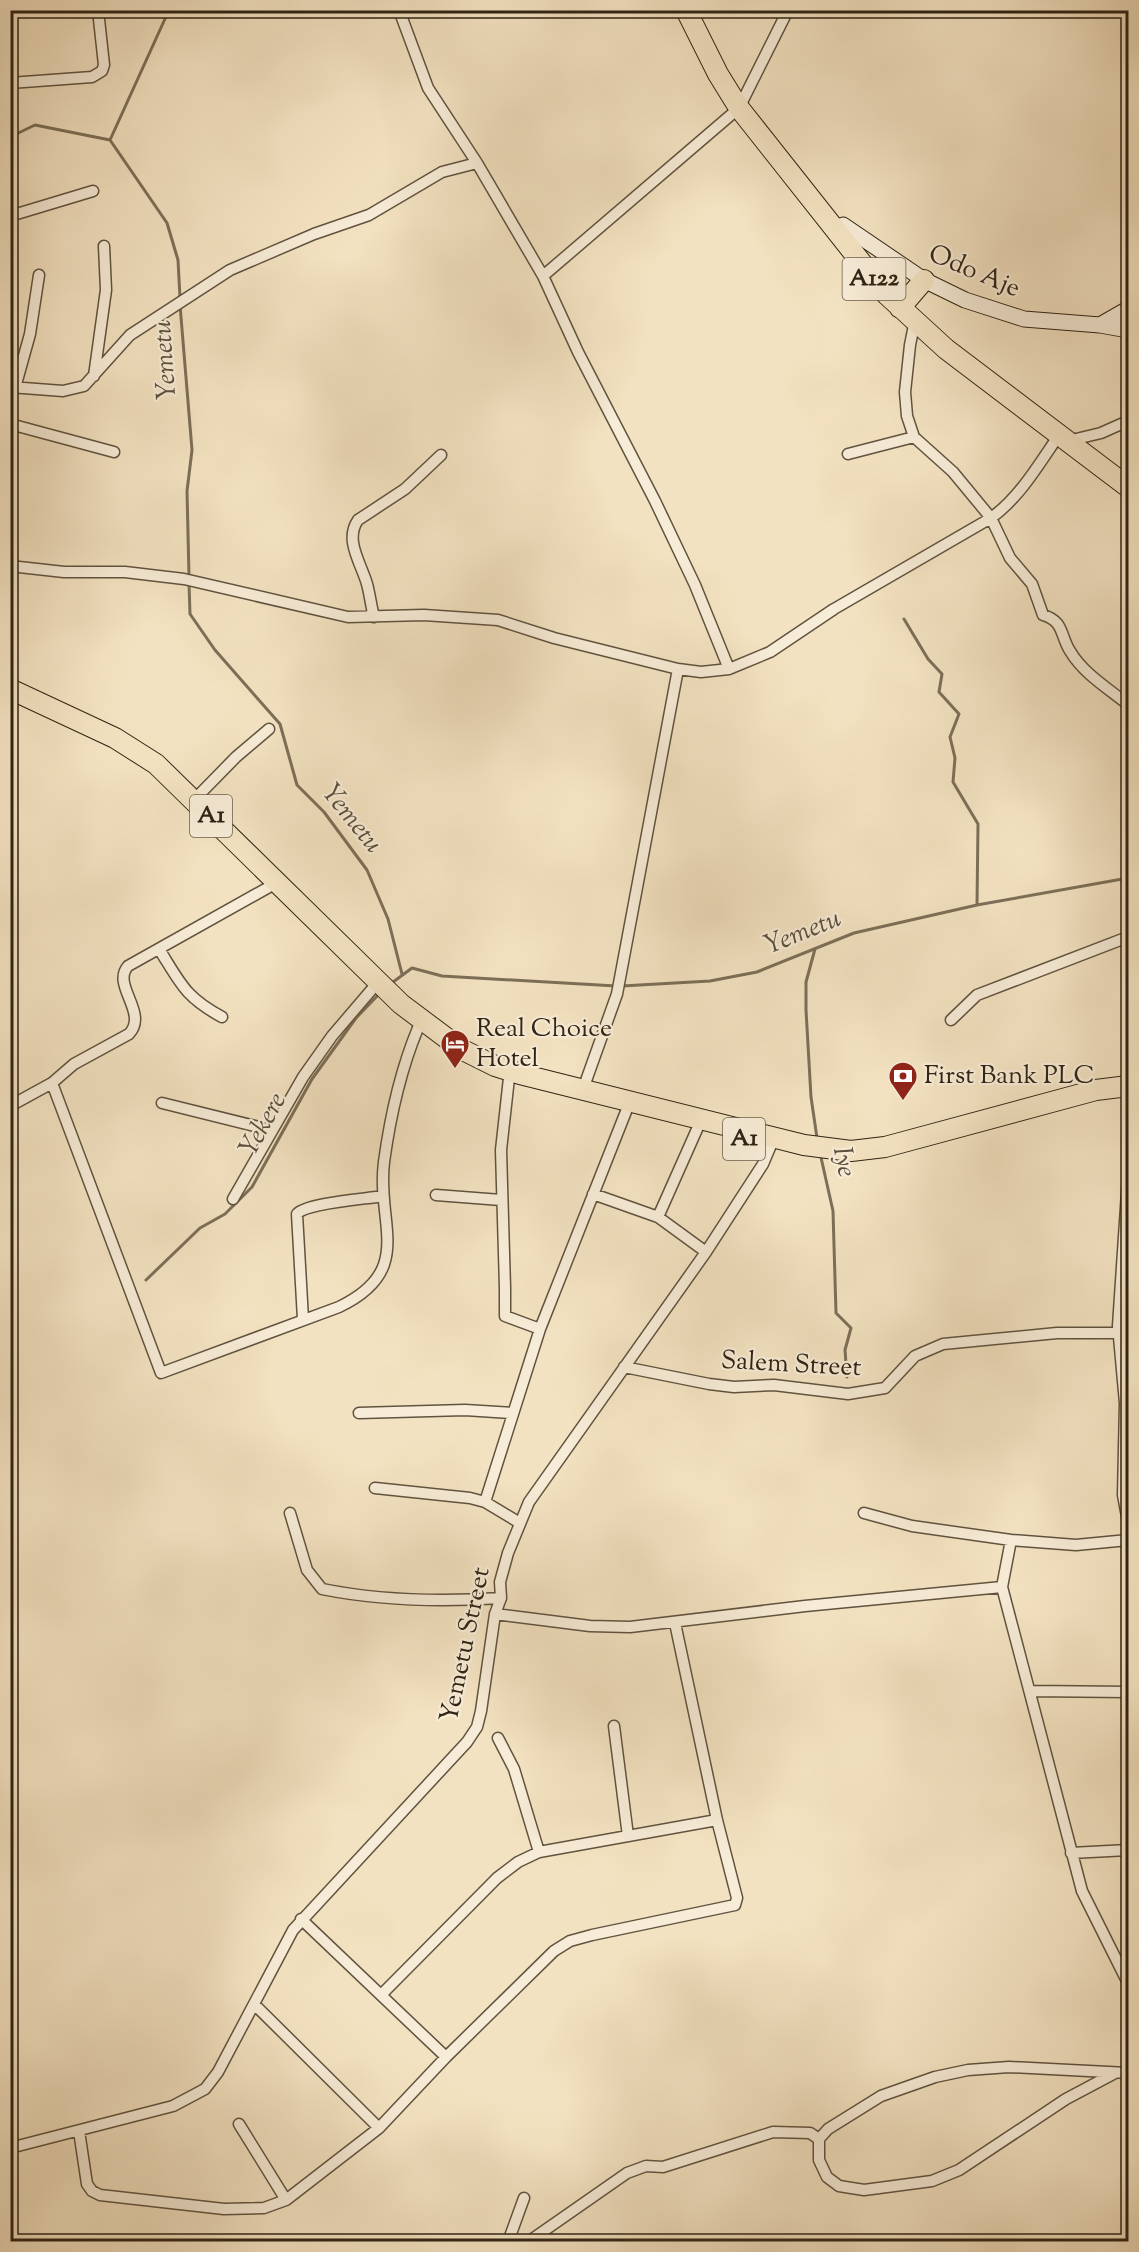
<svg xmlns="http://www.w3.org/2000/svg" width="1139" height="2252" font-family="'Sorts Mill Goudy',serif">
<rect width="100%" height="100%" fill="#f3e2c1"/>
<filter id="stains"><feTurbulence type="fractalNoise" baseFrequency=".00333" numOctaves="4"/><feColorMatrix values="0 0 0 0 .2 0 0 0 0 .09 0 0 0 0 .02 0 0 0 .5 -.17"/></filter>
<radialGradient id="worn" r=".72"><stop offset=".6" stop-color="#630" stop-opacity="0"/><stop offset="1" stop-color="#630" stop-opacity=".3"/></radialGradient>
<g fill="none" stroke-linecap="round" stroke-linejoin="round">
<!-- stream -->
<path stroke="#7c6f58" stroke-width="3" d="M 169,10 L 110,140 L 167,223 L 178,260 L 180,298
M 10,137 L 35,125 L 110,140
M 180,305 L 192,450 L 187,491 L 189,576
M 189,583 L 190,614 L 215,650 L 280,724 L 297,785 L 324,812 L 367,870 L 388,919 L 402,974
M 904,619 L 928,659 L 942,674 L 939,692 L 959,714 L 950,737 L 955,758 L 953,782 L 978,824 L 977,905
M 815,949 L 806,982 L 806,1010 L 811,1097 L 817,1138
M 389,985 L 412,968 L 442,976 L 616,986
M 622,986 L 710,981 L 757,972 L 854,933 L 977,905 L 1128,878
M 820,1153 L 833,1211 L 836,1313 L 851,1328 L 845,1350 L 847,1377
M 146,1280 L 200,1228 L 225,1214 L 252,1187 L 312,1079 L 356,1018 L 380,993"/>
<!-- street casing -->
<g stroke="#60533f" stroke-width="13">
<path id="street" d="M 399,10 L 428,88 L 477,163 L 543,276 L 578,352 L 655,501 L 695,585 L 729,669
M 10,83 L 92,77 L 102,71 L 104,65 L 98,10
M 10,216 L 93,191
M 543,276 L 739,108 L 788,10
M 915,320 L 910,345 L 905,392 L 907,416 L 914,437 L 953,472 L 991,518 L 1010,558 L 1032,584 L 1043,615 C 1064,621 1060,635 1070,651 C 1083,673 1106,687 1126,703
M 94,376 L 106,290 L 104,246
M 10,387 L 63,391 L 84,386 L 130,335 L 230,270 L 314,234 L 369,215 L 442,172 L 477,163
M 15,388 L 30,334 L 39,275
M 10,424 L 114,452
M 1076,439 L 1101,433 L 1128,421
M 848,454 L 914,437
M 10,566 L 64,572 L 125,572 L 184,579 L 348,617 L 424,615 L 498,620 L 554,638 L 678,669 L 701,672 L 729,669 L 770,652 L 834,609 L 991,518 C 1020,497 1039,464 1059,435
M 374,617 C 371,606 370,595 367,584 C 361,563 344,540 358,520 L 405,489 L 441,455
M 192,802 L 236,757 L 269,729
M 159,949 C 181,984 185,997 222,1017
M 951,1020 L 977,995 L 1128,937
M 52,1083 L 161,1373 L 339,1307 C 416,1270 376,1224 384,1162 C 390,1118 401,1069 418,1028
M 582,1092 L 617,994 L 678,669
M 162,1103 L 271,1130
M 10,1106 L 52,1083 L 74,1064 L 129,1034 C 149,1013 111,985 128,966 L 278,882
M 1128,1177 L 1118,1326 L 1125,1403 L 1123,1495 L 1128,1522
M 593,1194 L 658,1217 L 706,1252
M 436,1195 L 501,1200
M 233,1199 L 303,1077 L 332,1036 L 373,988
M 658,1217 L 698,1127
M 303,1319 L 297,1214 C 306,1203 366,1199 383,1196
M 540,1329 L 627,1109
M 624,1367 L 709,1384 L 734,1387 L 774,1385 L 848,1394 L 885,1388 L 915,1356 L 943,1344 L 1057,1333 L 1119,1333
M 359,1413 L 465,1410 L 512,1413
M 375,1488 L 470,1498 L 485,1502 L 520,1523
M 485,1502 L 540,1329 L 505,1316 L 505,1288 L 501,1150 L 509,1078
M 290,1513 L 307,1570 L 322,1589 C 382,1601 441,1602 501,1598
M 864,1513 L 912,1526 L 1011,1540
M 1128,1540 L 1076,1545 L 1011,1540 L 1002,1587 L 1082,1891 L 1128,1983
M 495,1614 L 590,1626 L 630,1627 L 805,1606 L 1002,1587
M 1031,1691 L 1128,1692
M 614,1726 L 628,1836
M 498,1738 L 514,1769 L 539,1852
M 1071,1853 L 1128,1850
M 301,1919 L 446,2057
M 381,1995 L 497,1878 L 518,1862 L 539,1852 L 717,1820
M 254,2004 L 379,2128
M 1115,2073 L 1066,2099 L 959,2170 L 932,2181 L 864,2190 L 839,2186 L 827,2177 L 819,2160 L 819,2139 L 828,2129 L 881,2096 L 935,2077 L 968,2070 L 1009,2067 L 1128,2073
M 239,2124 L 286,2200
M 79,2131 L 87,2184 L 92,2191 L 100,2195 L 224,2209 L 264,2208 L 286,2200 L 379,2128 L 446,2057 L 554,1951 L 570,1941 L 592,1935 L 735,1905 L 737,1898 L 717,1820 L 675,1623
M 10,2148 L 173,2106 L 205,2089 L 218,2072 L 293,1930 L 467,1742 L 477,1727 L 481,1711 L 495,1614 L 501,1598 L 500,1582 L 508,1553 L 529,1502 L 706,1252 L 763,1164 L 774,1138
M 508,2242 L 524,2198
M 528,2242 L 627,2173 L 646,2166 L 663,2167 L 773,2132 L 810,2133 L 819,2139"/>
</g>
<!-- secondary casing -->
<g stroke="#2f2314" stroke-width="17">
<path id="secondary" d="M 843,225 L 924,280 L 965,300 L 1024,319 L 1100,325 L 1128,309
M 1100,325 L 1128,330"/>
</g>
<!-- highway casing -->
<g stroke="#2f2314" stroke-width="22">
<path id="highway" d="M 686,10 L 718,74 L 739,108 L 887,295 L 946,349 L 1128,487
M 900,308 L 924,280
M 10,689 L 115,738 L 156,764 L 401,1004 L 461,1049 L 495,1066 L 520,1074 L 804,1145 L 851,1151 L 885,1147 L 1096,1090 L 1128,1086"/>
</g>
<!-- street -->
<use href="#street" stroke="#f7ecd7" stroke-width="10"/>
<!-- secondary -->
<use href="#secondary" stroke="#f7ecd7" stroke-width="15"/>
<!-- highway -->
<use href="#highway" stroke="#f3e2c1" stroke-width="20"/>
</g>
<!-- icons -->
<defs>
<g id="hotel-pin" transform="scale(1.5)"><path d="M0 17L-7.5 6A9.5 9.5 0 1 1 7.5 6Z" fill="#8f2418" stroke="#f7ecd7"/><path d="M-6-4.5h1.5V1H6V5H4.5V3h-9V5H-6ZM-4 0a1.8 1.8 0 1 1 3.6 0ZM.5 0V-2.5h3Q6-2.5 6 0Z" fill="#fff"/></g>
<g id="bank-pin" transform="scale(1.5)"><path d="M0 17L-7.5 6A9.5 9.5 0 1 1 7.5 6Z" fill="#8f2418" stroke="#f7ecd7"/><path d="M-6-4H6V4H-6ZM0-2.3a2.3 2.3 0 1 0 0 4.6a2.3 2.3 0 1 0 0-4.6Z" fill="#fff"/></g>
</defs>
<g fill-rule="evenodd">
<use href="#hotel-pin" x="455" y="1044"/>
<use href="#bank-pin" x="903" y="1076"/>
</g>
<g text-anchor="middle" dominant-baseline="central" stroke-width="4.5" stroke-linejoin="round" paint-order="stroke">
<!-- shield labels -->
<g fill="#f7ecd7" stroke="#6b5f4e" stroke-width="1.5">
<rect x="842.5" y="258" width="63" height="42" rx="4.5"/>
<rect x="190" y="795" width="42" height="42" rx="4.5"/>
<rect x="723" y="1118" width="42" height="42" rx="4.5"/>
</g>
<g font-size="24" font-weight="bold" fill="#2f2314">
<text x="874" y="279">A122</text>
<text x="211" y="816">A1</text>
<text x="744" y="1139">A1</text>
</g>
<!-- street labels -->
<g font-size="26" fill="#2f2314" stroke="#f7ecd7">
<text transform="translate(974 272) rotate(23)">Odo Aje</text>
<text transform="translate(791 1365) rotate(3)">Salem Street</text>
<text transform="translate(466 1645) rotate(-78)">Yemetu Street</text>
</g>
<!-- poi labels -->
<g font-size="26" fill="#2f2314" stroke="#f7ecd7" text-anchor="start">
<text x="476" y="1029">Real Choice<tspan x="476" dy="30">Hotel</tspan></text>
<text x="924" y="1076">First Bank PLC</text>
</g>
<!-- water labels -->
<g font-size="27" font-style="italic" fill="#5c4f3c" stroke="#f7ecd7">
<text transform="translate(166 360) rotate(-94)">Yemetu</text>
<text transform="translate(351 819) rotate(51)">Yemetu</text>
<text transform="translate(803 933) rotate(-22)">Yemetu</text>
<text transform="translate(264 1125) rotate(-61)">Yekere</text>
<text transform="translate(843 1162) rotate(79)">Iye</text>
</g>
</g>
<!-- margin -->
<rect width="1139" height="2252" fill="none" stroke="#f3e2c1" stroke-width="36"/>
<rect x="12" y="12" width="1115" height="2228" fill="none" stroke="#2f2314" stroke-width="3"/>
<rect x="18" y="18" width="1103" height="2216" fill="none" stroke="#2f2314" stroke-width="1.5"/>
<rect width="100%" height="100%" filter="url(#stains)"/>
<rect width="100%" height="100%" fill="url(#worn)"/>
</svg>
